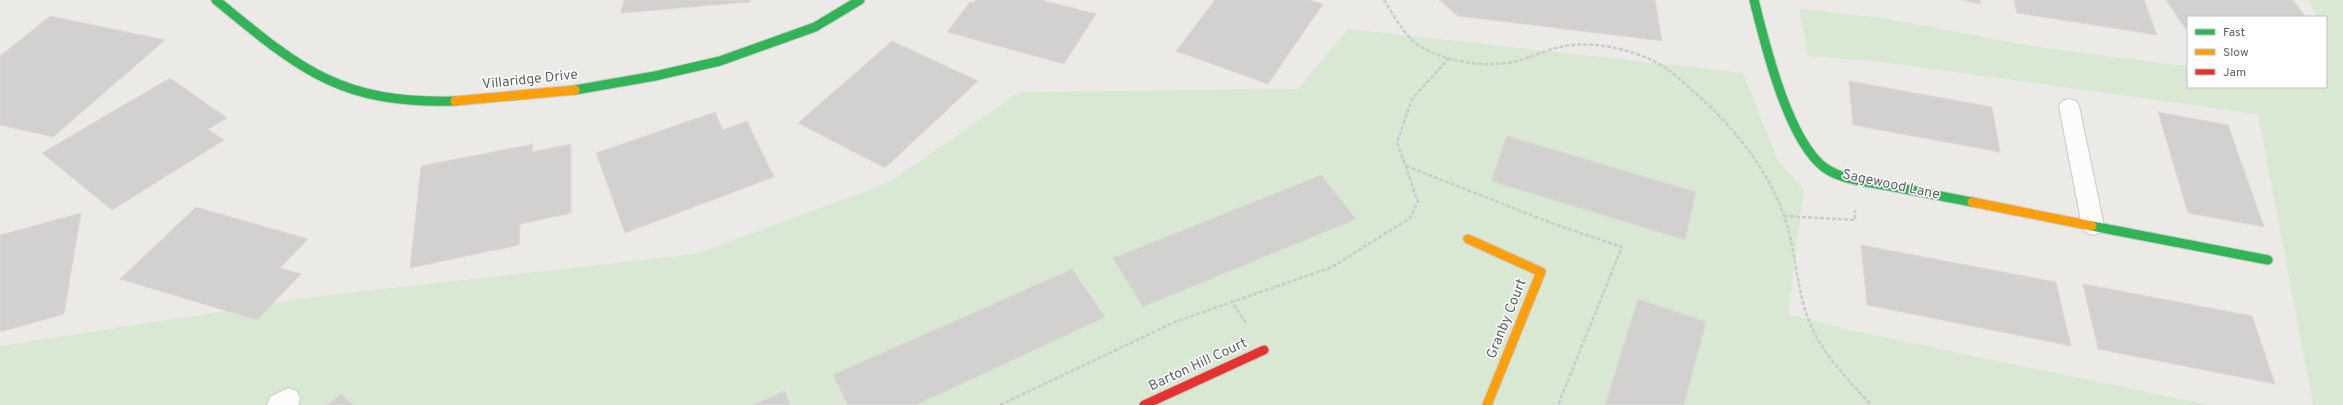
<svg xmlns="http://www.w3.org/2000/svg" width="2343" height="405" font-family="Overpass,sans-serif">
<rect width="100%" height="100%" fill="#eceae7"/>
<!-- green -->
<path fill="#d8e8d2" d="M 2309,0 L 2343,0 L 2343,405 L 2311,405 L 2313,404 L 2258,114 L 1883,62 L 1808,56 L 1799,9 L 1883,18 L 2031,46 L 2176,65 L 2188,65 L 2188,87 L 2326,87 L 2326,17 L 2316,17 Z
M 1348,29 L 1743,73 L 1778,161 L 1804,190 L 1788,314 L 1845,329 L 2209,405 L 0,405 L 0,346 L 328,295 L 695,254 L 888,183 L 1020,92 L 1298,89 Z"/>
<!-- building -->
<path fill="#d3d1cf" stroke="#dcd9d6" d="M 624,0 L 750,0 L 750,2 L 621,13 Z
M 976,0 L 1041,0 L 1096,14 L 1064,64 L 947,32 L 970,2 L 973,3 Z
M 1215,0 L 1310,0 L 1323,4 L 1268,84 L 1176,51 Z
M 1439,0 L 1655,0 L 1662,41 L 1458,16 Z
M 1961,0 L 1980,0 L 1980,4 Z
M 2014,0 L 2144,0 L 2157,35 L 2017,13 Z
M 2166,0 L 2293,0 L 2306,17 L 2188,17 L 2188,31 L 2186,30 Z
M 50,16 L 165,40 L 53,137 L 0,125 L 0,56 Z
M 892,41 L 978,81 L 885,168 L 798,123 Z
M 170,78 L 227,118 L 208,129 L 224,140 L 112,210 L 42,153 Z
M 1849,81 L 1992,107 L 2000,152 L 1853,125 Z
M 715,112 L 723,130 L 747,121 L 774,177 L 625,233 L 596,153 Z
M 2158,112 L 2228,125 L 2264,227 L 2188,213 Z
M 1507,136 L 1696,192 L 1685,240 L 1491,181 Z
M 533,144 L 532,152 L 571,144 L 571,213 L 520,224 L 519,245 L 410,268 L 421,166 Z
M 1321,175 L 1356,219 L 1143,307 L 1113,258 Z
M 196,207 L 308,239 L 280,268 L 301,274 L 257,320 L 120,279 Z
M 81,213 L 64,314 L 0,332 L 0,235 Z
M 1861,245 L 2056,282 L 2071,346 L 1867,305 Z
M 1072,269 L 1105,317 L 916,405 L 848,405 L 833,375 Z
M 2083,284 L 2252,316 L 2275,384 L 2098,349 Z
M 1638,299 L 1706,322 L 1684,405 L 1605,405 Z
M 785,391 L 790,405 L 753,405 Z
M 341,394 L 353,405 L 327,405 Z"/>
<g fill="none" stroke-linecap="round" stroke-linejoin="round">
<!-- street casing -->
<g stroke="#c8c9c9" stroke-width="2">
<path id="street" d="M 2069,99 L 2076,101 L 2079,106 L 2104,226 L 2101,232 L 2093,235 L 2085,232 L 2082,226 L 2059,106 L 2062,101 Z
M 288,388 L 297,391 L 300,399 L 298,405 L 267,405 L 270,397 Z"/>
</g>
<!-- fast casing -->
<g stroke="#c8c9c9" stroke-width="11">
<path id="fast" d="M 216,0 C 301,70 340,104 455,101
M 1754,0 C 1765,44 1788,141 1825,168 C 1842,180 1868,182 1889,186 C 1916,191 1944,197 1972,202
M 575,90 L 655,76 L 720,61 L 815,27 L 860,0
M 2092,226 L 2268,260"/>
</g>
<!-- slow casing -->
<g stroke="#c8c9c9" stroke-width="11">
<path id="slow" d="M 455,101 L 575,90
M 1972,202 L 2092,226
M 1468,239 L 1541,272 L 1487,405"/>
</g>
<!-- jam casing -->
<g stroke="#c8c9c9" stroke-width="11">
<path id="jam" d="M 1144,405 L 1264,350"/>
</g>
<!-- path -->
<path stroke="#c7cdc9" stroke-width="2.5" stroke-dasharray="4 2" stroke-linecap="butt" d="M 1384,0 C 1392,12 1400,28 1411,39 C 1433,61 1484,68 1513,62 C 1531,58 1547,49 1565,46 C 1596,40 1647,52 1671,72 C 1719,111 1763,157 1784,216 C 1796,249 1796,288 1809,321 C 1822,354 1848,379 1871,405
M 1406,166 L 1554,224 L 1622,247 L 1558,405
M 1784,216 L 1855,220 L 1855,210
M 1246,323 L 1232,302 L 1332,267 L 1410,218 L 1418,202 L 1397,142 L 1412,99 L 1449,58
M 1000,405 L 1177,321 L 1232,302"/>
<!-- street -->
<use href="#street" fill="#fcfcfb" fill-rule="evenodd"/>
<!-- fast -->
<use href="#fast" stroke="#30b455" stroke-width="9"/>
<!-- slow -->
<use href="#slow" stroke="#ff9f0a" stroke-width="9"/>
<!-- jam -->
<use href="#jam" stroke="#e5322d" stroke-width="9"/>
</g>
<g text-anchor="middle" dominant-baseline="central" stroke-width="3" stroke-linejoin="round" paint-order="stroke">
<!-- street labels -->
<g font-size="14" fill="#5c6265" stroke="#fff">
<text transform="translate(530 80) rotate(-6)">Villaridge Drive</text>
<text transform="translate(1891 185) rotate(12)">Sagewood Lane</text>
<text transform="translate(1507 319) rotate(-68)">Granby Court</text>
<text transform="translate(1198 365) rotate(-25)">Barton Hill Court</text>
</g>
</g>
<!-- legend -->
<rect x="2187" y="16" width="140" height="72" fill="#ffffff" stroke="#bec0c1"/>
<rect x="2195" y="29" width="20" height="6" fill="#30b455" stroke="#bec0c1"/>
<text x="2223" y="36" font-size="12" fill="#5c6265">Fast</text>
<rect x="2195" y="49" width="20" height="6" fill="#ff9f0a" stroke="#bec0c1"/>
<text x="2223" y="56" font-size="12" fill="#5c6265">Slow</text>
<rect x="2195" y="69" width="20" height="6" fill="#e5322d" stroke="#bec0c1"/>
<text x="2223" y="76" font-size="12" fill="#5c6265">Jam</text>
</svg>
